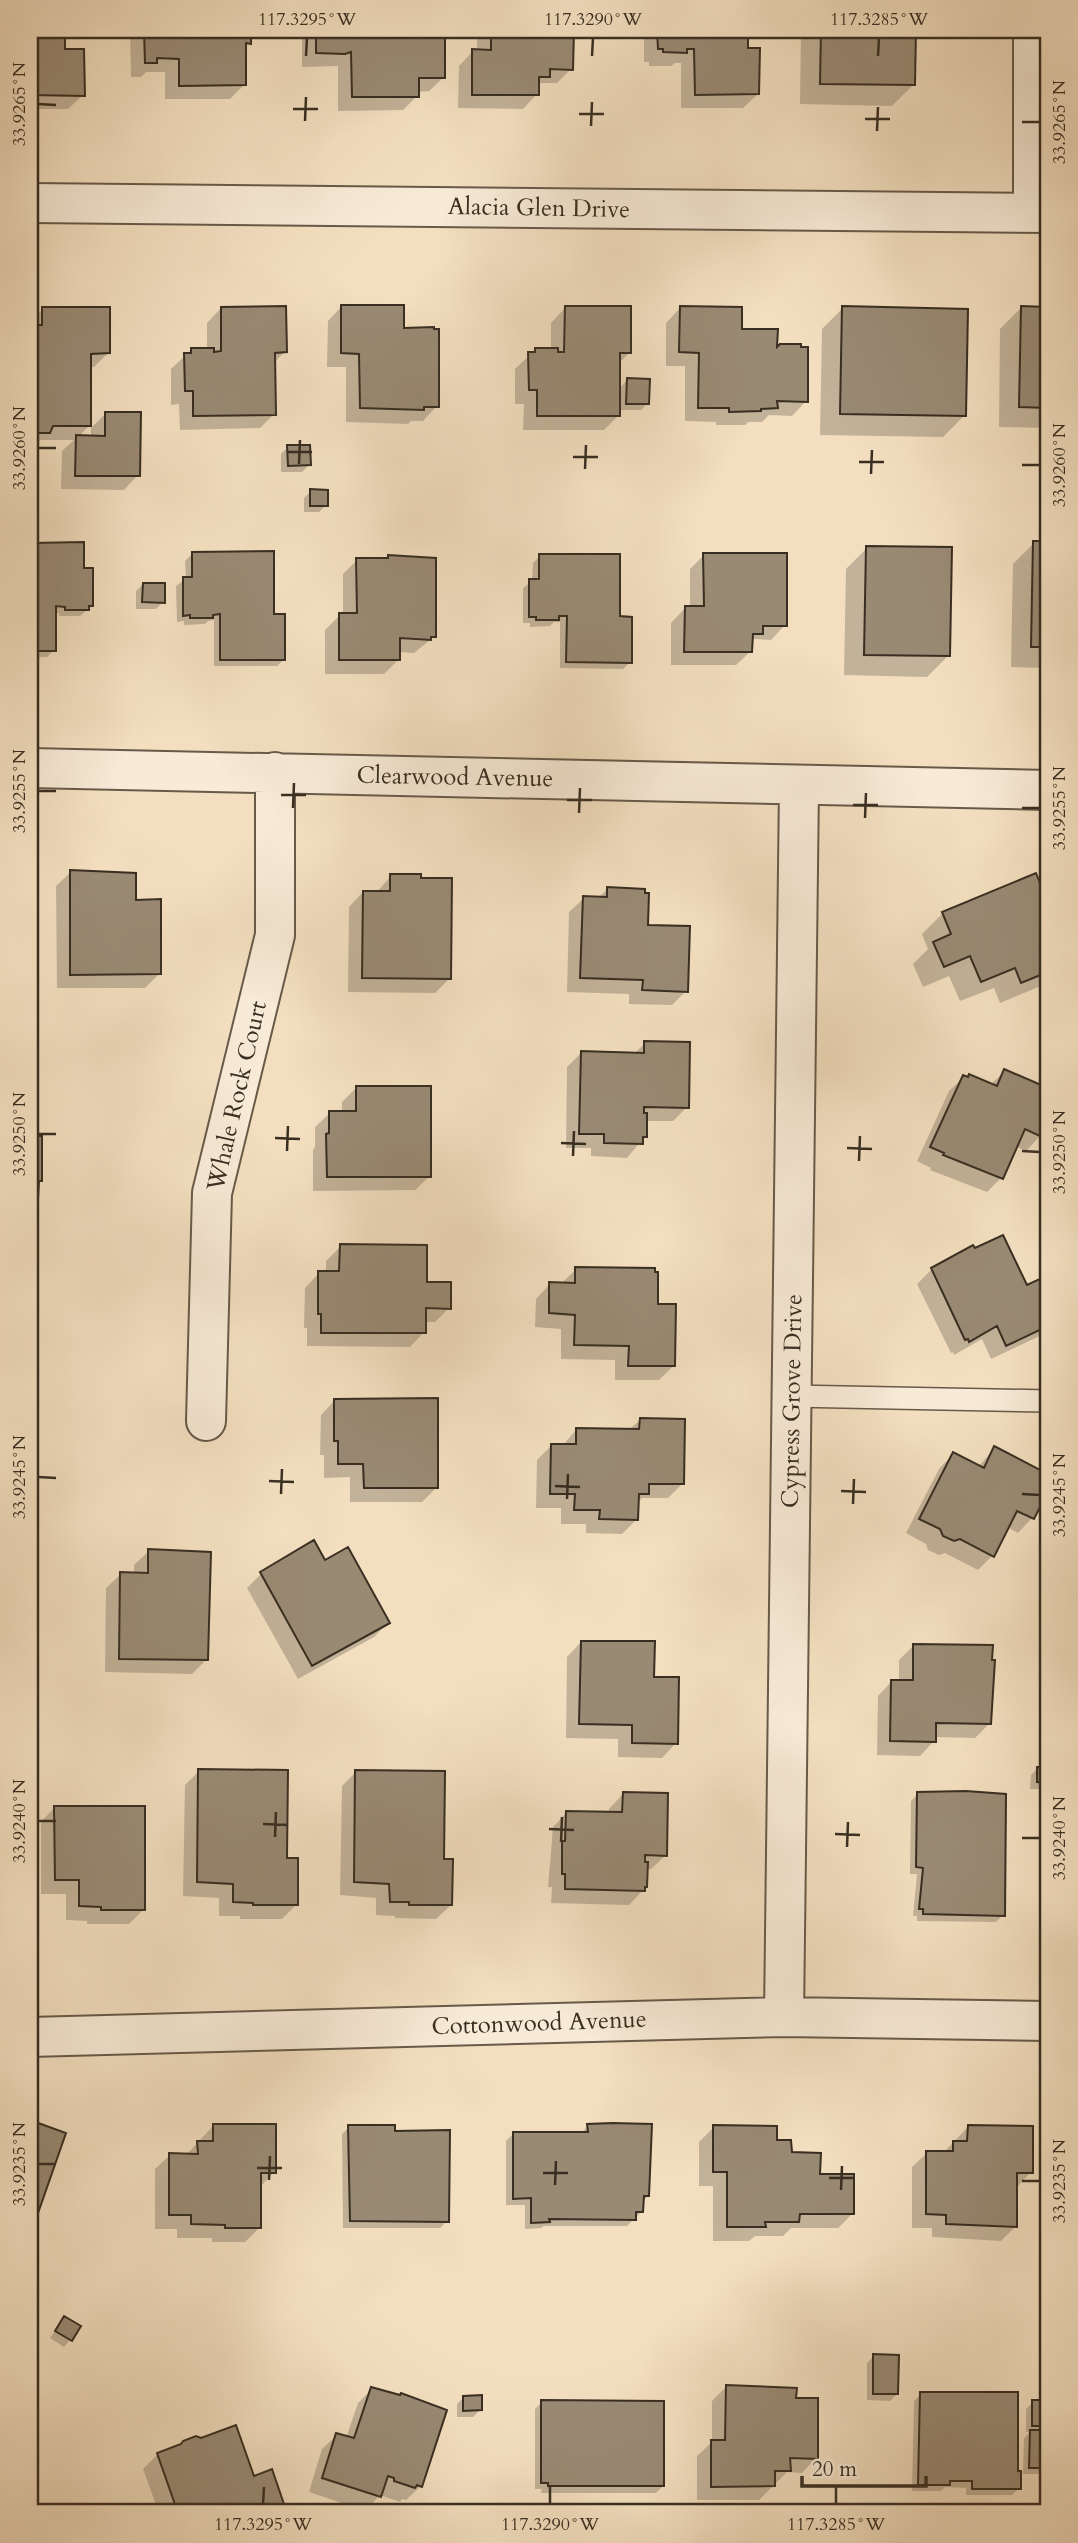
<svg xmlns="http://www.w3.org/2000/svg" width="1078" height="2543" font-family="Cardo,serif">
<rect width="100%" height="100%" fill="#f3dfc0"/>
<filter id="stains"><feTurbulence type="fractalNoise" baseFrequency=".00286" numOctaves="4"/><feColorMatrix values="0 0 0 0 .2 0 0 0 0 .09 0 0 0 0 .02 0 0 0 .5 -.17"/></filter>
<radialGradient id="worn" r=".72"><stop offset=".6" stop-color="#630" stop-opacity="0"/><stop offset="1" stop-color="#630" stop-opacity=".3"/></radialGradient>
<!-- shadow -->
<path fill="#0003" d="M 30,30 L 63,30 L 63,51 L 83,95 L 68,109 L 30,109 Z
M 130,30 L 249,30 L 249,43 L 245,47 L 244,85 L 230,99 L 165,99 L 165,72 L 146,72 L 141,77 L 131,77 Z
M 302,30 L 443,30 L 444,77 L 429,91 L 417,92 L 417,96 L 403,110 L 338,111 L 338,66 L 302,67 Z
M 477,30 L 572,30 L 571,69 L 557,83 L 541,83 L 537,87 L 537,94 L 523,109 L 458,108 L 459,66 L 473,51 L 477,51 Z
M 644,30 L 747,30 L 746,50 L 758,94 L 743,108 L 681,108 L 681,63 L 675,63 L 671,66 L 649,66 L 649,62 L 644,62 Z
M 801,30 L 914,30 L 913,85 L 892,106 L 800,104 Z
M 342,306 L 402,330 L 437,406 L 423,421 L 411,421 L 408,424 L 346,422 L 346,367 L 327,367 L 328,321 Z
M 221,308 L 285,352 L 273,363 L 274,414 L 260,428 L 180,430 L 179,404 L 171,405 L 171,369 L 191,350 L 207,350 L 207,323 Z
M 565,308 L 630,352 L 619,363 L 619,389 L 627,380 L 648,403 L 641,410 L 619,410 L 619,415 L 604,430 L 523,430 L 524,404 L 515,404 L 515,369 L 535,350 L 551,350 L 551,323 Z
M 680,308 L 740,331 L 775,350 L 806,401 L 792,416 L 769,415 L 762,422 L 748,422 L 745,425 L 716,425 L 716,422 L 685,421 L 685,366 L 666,366 L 666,323 Z
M 843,308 L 964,416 L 943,437 L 820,435 L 822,329 Z
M 1021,308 L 1048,308 L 1048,428 L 999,427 L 1000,329 Z
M 43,309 L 108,353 L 94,367 L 89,367 L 90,425 L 78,437 L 91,437 L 91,428 L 106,413 L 138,475 L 124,490 L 61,489 L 62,451 L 74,440 L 41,440 L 33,447 L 30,447 L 30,322 Z
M 288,447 L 309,465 L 302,472 L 281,472 L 281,454 Z
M 311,491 L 326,505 L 319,512 L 304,512 L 304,498 Z
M 1034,543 L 1048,543 L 1048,668 L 1011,667 L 1013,564 Z
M 82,544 L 82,570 L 92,606 L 80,616 L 59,616 L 59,613 L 54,613 L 54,650 L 47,657 L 30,657 L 30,545 Z
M 867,548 L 948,656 L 927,677 L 844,675 L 846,569 Z
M 192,554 L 272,616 L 284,659 L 277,666 L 214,666 L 214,620 L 208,621 L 205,624 L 184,625 L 184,621 L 177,622 L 176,586 L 186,579 L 185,561 Z
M 704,555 L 785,625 L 771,640 L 754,639 L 751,643 L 751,651 L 736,665 L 671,665 L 671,623 L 685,608 L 690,608 L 690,569 Z
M 540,556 L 619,618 L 630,662 L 623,669 L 560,668 L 560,622 L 554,622 L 550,626 L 530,627 L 530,623 L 523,623 L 523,588 L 532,581 L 533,563 Z
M 389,557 L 435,636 L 414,653 L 399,652 L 399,659 L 384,674 L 325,674 L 325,630 L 340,615 L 343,615 L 343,574 L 357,560 L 386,560 Z
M 143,584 L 163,602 L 156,609 L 136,609 L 136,591 Z
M 71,872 L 135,901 L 160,973 L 145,988 L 57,988 L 56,886 Z
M 391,876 L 449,979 L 435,993 L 348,992 L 349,907 L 363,892 L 376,893 Z
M 1035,876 L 1048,908 L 1048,983 L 1000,1003 L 994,988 L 960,1001 L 949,976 L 923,987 L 913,964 L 928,949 L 922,934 L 943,913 Z
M 608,889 L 646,927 L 686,991 L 672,1005 L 629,1004 L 629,994 L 567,992 L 569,912 L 584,898 L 598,898 Z
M 645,1043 L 687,1107 L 673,1121 L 645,1121 L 645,1136 L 627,1158 L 591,1156 L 591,1148 L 566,1148 L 567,1067 L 581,1053 L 634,1054 Z
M 1005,1071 L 1048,1090 L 1048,1118 L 1040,1136 L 1026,1151 L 1015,1146 L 1001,1178 L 987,1192 L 930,1170 L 931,1168 L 917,1161 L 949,1091 L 964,1077 L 990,1085 Z
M 356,1088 L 430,1176 L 415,1190 L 313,1191 L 313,1150 L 315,1147 L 315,1127 L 330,1113 L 342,1113 L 342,1102 Z
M 30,1138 L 40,1138 L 37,1198 L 30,1205 Z
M 341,1246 L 425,1284 L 449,1308 L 435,1322 L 424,1322 L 424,1332 L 410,1347 L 307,1346 L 307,1328 L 304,1328 L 305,1288 L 319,1273 L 326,1273 L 326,1261 Z
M 576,1269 L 656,1306 L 673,1366 L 659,1380 L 615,1380 L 615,1360 L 561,1359 L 561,1329 L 535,1327 L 536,1299 L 550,1284 L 562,1283 Z
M 932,1269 L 1026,1288 L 1043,1280 L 1048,1291 L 1048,1332 L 991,1359 L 982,1339 L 954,1355 L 953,1352 L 951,1353 L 917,1284 Z
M 335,1400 L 436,1488 L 422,1502 L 350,1502 L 350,1477 L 324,1478 L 324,1455 L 320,1455 L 321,1415 Z
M 640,1420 L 682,1484 L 668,1498 L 642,1498 L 637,1503 L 637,1519 L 622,1534 L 586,1533 L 586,1524 L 561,1524 L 561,1508 L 536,1508 L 537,1460 L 552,1445 L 562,1446 L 577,1429 L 629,1430 Z
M 995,1448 L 1048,1476 L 1048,1487 L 1032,1518 L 1018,1533 L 1007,1527 L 992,1556 L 978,1570 L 945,1553 L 939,1555 L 928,1550 L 926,1544 L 906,1533 L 939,1469 L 953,1454 L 978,1467 Z
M 149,1551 L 207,1659 L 192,1674 L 105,1672 L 106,1588 L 121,1574 L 134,1574 L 134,1565 Z
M 324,1562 L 388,1623 L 374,1637 L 298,1679 L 247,1588 L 261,1574 Z
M 581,1642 L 676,1743 L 662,1758 L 618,1757 L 618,1739 L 566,1738 L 567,1657 Z
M 914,1645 L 990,1723 L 975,1738 L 934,1737 L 934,1741 L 920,1756 L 877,1755 L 878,1696 L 892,1681 L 899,1682 L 899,1660 Z
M 1038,1768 L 1048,1769 L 1048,1789 L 1030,1789 L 1031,1775 Z
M 199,1771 L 286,1860 L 296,1905 L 282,1919 L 240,1919 L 240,1916 L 219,1916 L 219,1898 L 183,1896 L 185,1785 Z
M 356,1772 L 442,1861 L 451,1905 L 436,1919 L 395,1918 L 395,1916 L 376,1915 L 376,1898 L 340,1895 L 342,1786 Z
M 623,1794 L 666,1855 L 651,1869 L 646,1869 L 646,1887 L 629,1905 L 551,1903 L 552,1887 L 548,1887 L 553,1827 L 567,1812 L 609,1813 L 609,1809 Z
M 918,1794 L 1003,1915 L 996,1922 L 917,1921 L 917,1916 L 913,1916 L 917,1874 L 910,1874 L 911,1801 Z
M 55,1807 L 143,1910 L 129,1924 L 87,1924 L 87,1921 L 66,1920 L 66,1894 L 41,1894 L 41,1822 Z
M 30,2122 L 63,2134 L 30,2231 Z
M 214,2125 L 274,2172 L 260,2187 L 260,2227 L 245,2242 L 212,2242 L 212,2238 L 177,2238 L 177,2229 L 155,2229 L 155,2169 L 170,2155 L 186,2155 Z
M 588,2126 L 648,2196 L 642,2202 L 642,2211 L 627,2226 L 544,2226 L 541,2228 L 525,2229 L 525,2205 L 506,2205 L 506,2141 L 513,2134 L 581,2133 Z
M 349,2127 L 394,2133 L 447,2221 L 440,2228 L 343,2228 L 342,2134 Z
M 714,2127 L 775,2141 L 818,2176 L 852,2214 L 838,2228 L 791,2228 L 783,2236 L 755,2236 L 749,2241 L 713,2241 L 713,2186 L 699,2186 L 699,2142 Z
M 968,2127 L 1031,2172 L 1016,2188 L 1016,2226 L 1001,2241 L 932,2237 L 932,2228 L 912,2228 L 912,2167 L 927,2153 L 943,2153 Z
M 64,2318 L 70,2340 L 64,2347 L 50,2338 Z
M 874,2356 L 897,2394 L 890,2401 L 867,2400 L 867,2363 Z
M 726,2387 L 795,2400 L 816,2458 L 802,2473 L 787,2472 L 759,2500 L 697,2500 L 697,2456 L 712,2442 L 712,2401 Z
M 372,2389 L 421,2486 L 406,2500 L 402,2499 L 400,2502 L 380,2495 L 365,2511 L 309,2492 L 322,2449 L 337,2435 L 346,2438 L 358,2403 Z
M 921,2394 L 1017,2472 L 1019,2488 L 1012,2495 L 966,2495 L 966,2488 L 945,2487 L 941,2491 L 912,2491 L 914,2401 Z
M 464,2397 L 480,2410 L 473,2417 L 457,2417 L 457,2404 Z
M 542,2402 L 663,2486 L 656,2493 L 541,2493 L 542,2489 L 535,2489 L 535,2409 Z
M 1033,2402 L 1048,2402 L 1048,2427 L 1044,2432 L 1048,2432 L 1048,2470 L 1045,2474 L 1023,2474 L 1024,2438 L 1030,2432 L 1026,2432 L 1026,2409 Z
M 158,2454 L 253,2478 L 285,2512 L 159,2513 L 143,2469 Z"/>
<!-- building -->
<path fill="#998a74" stroke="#382e21" stroke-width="2" d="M 30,30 L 65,30 L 65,49 L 84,49 L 85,96 L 30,95 Z
M 144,30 L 251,30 L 251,44 L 246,43 L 246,85 L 179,86 L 179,59 L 157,58 L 157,63 L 145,63 Z
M 316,30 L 445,30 L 445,78 L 419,78 L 419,97 L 352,97 L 351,52 L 345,54 L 316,53 Z
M 491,30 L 574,30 L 573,70 L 550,69 L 550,77 L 539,77 L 539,95 L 472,95 L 472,49 L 491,50 Z
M 657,30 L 748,30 L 748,48 L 760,48 L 759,94 L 695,95 L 694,49 L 687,49 L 687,53 L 663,52 L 663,49 L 658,49 Z
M 821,30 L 916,30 L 915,85 L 820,84 Z
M 341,305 L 404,305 L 404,328 L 434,327 L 434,329 L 439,329 L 439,407 L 424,407 L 424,410 L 360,408 L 359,354 L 341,353 Z
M 286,306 L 287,352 L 275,353 L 276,415 L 193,416 L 193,391 L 185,391 L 184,353 L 191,353 L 191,348 L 214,348 L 214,352 L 221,351 L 221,307 Z
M 565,306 L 631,306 L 631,353 L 620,353 L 620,416 L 537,416 L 537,390 L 529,390 L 528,352 L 535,352 L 535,348 L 558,348 L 558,352 L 564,352 Z
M 680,306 L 742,307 L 742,329 L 778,329 L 777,347 L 780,344 L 801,344 L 801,347 L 808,347 L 808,402 L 777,401 L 778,408 L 761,409 L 761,411 L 729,412 L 729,408 L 698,408 L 699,353 L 679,352 Z
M 842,306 L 968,309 L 966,416 L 840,414 Z
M 1021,306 L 1048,307 L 1048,408 L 1019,407 Z
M 42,307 L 110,307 L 110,353 L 91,354 L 91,426 L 53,426 L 50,433 L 35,433 L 30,423 L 30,333 L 31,325 L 42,325 Z
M 627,378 L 650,379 L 649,404 L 626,404 Z
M 105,412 L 141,412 L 140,476 L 75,476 L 76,435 L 105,436 Z
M 287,445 L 310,445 L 311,465 L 288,466 Z
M 310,489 L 328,490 L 328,506 L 310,506 Z
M 1033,541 L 1048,541 L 1048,647 L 1031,647 Z
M 84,542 L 84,568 L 93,568 L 93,606 L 89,606 L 89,610 L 65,610 L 65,607 L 56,606 L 56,651 L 30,651 L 30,543 Z
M 866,546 L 952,547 L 950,656 L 864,655 Z
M 274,551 L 274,614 L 285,614 L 285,660 L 220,660 L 220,614 L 213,615 L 213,618 L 190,618 L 190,615 L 183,616 L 183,577 L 192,577 L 192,552 Z
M 703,553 L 787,553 L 787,626 L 763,626 L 763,634 L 753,634 L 752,652 L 684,652 L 685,606 L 704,606 Z
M 539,554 L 620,554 L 620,616 L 632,617 L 632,663 L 566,662 L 567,616 L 559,616 L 559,620 L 536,620 L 536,617 L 529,617 L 529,579 L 539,579 Z
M 388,555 L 436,558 L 436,637 L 431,637 L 431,640 L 400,638 L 400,660 L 339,660 L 339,613 L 357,613 L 356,558 L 388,558 Z
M 143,583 L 165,583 L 165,603 L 142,602 Z
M 70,870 L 136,873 L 136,900 L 161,899 L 161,974 L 70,975 Z
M 1036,873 L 1048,903 L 1048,972 L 1021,983 L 1015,968 L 981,982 L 970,956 L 944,967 L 933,942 L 951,934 L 942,912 Z
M 390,874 L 421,874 L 421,878 L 452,878 L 451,979 L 362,978 L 363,891 L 390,891 Z
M 607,887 L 645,889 L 645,893 L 649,893 L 648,925 L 690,926 L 688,992 L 642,990 L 643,980 L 580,978 L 583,896 L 607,897 Z
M 644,1041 L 690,1042 L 689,1108 L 644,1107 L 644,1113 L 647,1113 L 647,1137 L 643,1137 L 643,1144 L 604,1143 L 604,1134 L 579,1134 L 581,1051 L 644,1053 Z
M 1004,1069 L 1048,1088 L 1048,1123 L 1042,1137 L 1025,1129 L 1003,1179 L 943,1155 L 944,1153 L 930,1147 L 963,1075 L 968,1077 L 969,1074 L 997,1086 Z
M 356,1086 L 431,1086 L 431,1177 L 327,1177 L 326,1134 L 329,1133 L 329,1111 L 356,1111 Z
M 30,1136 L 42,1136 L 42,1181 L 39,1181 L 38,1199 L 30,1199 Z
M 1003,1235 L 1027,1285 L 1044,1277 L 1048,1287 L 1048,1326 L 1006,1346 L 997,1326 L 969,1342 L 968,1339 L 965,1340 L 931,1268 L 973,1245 L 975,1248 Z
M 340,1244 L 427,1245 L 427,1282 L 451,1282 L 451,1309 L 426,1308 L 426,1333 L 321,1333 L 321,1314 L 318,1314 L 318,1271 L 339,1271 Z
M 575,1267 L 655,1268 L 655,1272 L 658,1272 L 658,1304 L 676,1304 L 675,1366 L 628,1366 L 629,1346 L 574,1345 L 575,1315 L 549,1313 L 549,1282 L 575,1283 Z
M 438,1398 L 438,1488 L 364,1488 L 363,1464 L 338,1464 L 338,1441 L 334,1441 L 334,1399 Z
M 640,1418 L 685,1419 L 684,1484 L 649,1484 L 649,1494 L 639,1494 L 638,1520 L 599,1519 L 600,1510 L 574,1510 L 575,1494 L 550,1494 L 551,1444 L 576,1444 L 576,1428 L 639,1429 Z
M 994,1446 L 1048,1474 L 1048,1491 L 1034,1519 L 1017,1511 L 994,1557 L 960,1539 L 954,1541 L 943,1536 L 940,1529 L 919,1519 L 953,1452 L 984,1468 Z
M 314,1540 L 325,1560 L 348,1547 L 390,1623 L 312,1666 L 260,1572 Z
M 148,1549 L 211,1552 L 208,1660 L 119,1659 L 120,1572 L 148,1573 Z
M 581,1641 L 655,1641 L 654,1677 L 679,1677 L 678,1744 L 632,1743 L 632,1725 L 579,1724 Z
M 913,1644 L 993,1645 L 992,1660 L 995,1660 L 991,1724 L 936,1723 L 936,1742 L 890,1741 L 891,1680 L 913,1680 Z
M 1037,1767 L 1048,1767 L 1048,1783 L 1037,1782 Z
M 198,1769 L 288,1770 L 287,1858 L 298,1858 L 298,1905 L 253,1905 L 253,1903 L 233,1902 L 233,1884 L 197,1882 Z
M 355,1770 L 445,1771 L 444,1859 L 453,1859 L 452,1905 L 409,1905 L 409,1902 L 390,1902 L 389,1884 L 354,1882 Z
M 966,1791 L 1006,1794 L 1005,1916 L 923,1914 L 923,1909 L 919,1909 L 923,1868 L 916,1867 L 917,1792 Z
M 623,1792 L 668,1793 L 667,1856 L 645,1855 L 645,1862 L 648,1862 L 647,1887 L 645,1887 L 645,1891 L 565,1889 L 565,1874 L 562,1874 L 562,1841 L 565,1841 L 566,1811 L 622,1812 Z
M 54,1806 L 145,1806 L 145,1910 L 101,1910 L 101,1907 L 79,1906 L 79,1880 L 55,1880 Z
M 30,2120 L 66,2133 L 30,2236 Z
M 613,2123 L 652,2124 L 649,2196 L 644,2196 L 643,2212 L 636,2212 L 636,2220 L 549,2219 L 550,2222 L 531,2223 L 531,2198 L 513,2199 L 513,2132 L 588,2132 L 587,2124 Z
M 213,2124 L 276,2124 L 276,2173 L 261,2173 L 261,2228 L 225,2228 L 225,2225 L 191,2224 L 191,2215 L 169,2215 L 169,2153 L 198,2154 L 197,2141 L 213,2141 Z
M 348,2125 L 395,2125 L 395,2131 L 450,2130 L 449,2222 L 350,2221 Z
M 713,2125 L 777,2126 L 777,2140 L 791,2140 L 792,2152 L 821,2153 L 820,2174 L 854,2174 L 854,2214 L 800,2214 L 799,2222 L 765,2222 L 766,2227 L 727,2227 L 727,2172 L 713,2172 Z
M 968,2125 L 1033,2126 L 1033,2173 L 1017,2173 L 1017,2227 L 946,2224 L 946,2215 L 926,2214 L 926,2151 L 953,2151 L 953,2141 L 967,2141 Z
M 64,2316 L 81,2326 L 72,2341 L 55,2331 Z
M 873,2354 L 899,2355 L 898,2394 L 873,2394 Z
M 726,2385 L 797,2388 L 796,2398 L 818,2398 L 818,2459 L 790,2458 L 791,2471 L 775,2471 L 775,2486 L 711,2487 L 711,2440 L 725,2440 Z
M 371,2387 L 400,2395 L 401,2393 L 447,2410 L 422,2487 L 417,2485 L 415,2488 L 394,2481 L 394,2478 L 388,2476 L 381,2497 L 322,2478 L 336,2433 L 354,2438 Z
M 920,2392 L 1018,2392 L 1018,2471 L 1021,2471 L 1021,2489 L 972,2489 L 972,2481 L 950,2481 L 950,2485 L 918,2485 Z
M 482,2395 L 482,2410 L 463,2411 L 463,2396 Z
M 541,2400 L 664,2401 L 664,2486 L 548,2486 L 548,2483 L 541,2483 Z
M 1032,2400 L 1048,2400 L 1048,2426 L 1032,2426 Z
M 236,2425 L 254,2476 L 272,2469 L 287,2513 L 215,2513 L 214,2511 L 208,2513 L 178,2513 L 157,2453 L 181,2444 L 183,2441 L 196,2436 L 201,2438 Z
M 1030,2430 L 1048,2430 L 1048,2468 L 1029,2468 Z"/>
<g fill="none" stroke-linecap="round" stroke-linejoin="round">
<!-- lane casing -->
<g stroke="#675a49" stroke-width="24">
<path id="lane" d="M 792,1396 L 1048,1401"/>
</g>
<!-- street casing -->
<g stroke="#675a49" stroke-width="42">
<path id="street" d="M 30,203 L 1048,213
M 1033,212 L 1033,30
M 30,768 L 1048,790
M 206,1421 L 212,1193 L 275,935 L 275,772
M 784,2017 L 799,786
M 30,2037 L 784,2017 L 1048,2021"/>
</g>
<!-- lane -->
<use href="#lane" stroke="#f7ead6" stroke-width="21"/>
<!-- street -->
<use href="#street" stroke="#f7ead6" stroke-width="38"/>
</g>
<!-- ticks -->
<path fill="none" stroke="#382e21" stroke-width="2.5" d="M 306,56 L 307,38M 592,56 L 593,38M 878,56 L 879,38M 38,104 L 56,105M 293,109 L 318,109M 579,114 L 604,114M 865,119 L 890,119M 305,121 L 306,97M 1022,122 L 1040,122M 591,126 L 592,102M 877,131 L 878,107M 38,448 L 56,448M 287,452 L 312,452M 573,457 L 598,457M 859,462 L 884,462M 299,464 L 300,440M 1022,465 L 1040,465M 585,469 L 586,445M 871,474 L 872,450M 38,791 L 56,791M 281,795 L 306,795M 567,800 L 592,800M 853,805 L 878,805M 293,808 L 294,783M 1022,808 L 1040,808M 579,813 L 580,788M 865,818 L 866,793M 38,1134 L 56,1134M 275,1138 L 300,1139M 561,1143 L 586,1144M 847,1148 L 872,1149M 287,1151 L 288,1126M 1022,1151 L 1040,1152M 573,1156 L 574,1131M 859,1161 L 860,1136M 38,1477 L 56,1478M 269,1481 L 294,1482M 555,1486 L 580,1487M 841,1491 L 866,1492M 281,1494 L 282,1469M 1022,1494 L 1040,1495M 567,1499 L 568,1474M 853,1504 L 854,1479M 38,1821 L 56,1821M 263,1824 L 288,1825M 549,1829 L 574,1830M 835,1834 L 860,1835M 275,1837 L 276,1812M 1022,1838 L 1040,1838M 561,1842 L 562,1817M 847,1847 L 848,1822M 38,2164 L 56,2164M 257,2168 L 282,2168M 543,2173 L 568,2173M 829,2178 L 854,2178M 269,2180 L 270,2156M 1022,2181 L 1040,2181M 555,2185 L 556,2161M 841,2190 L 842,2166M 263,2504 L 264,2487M 550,2504 L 550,2487M 836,2504 L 836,2487"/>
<g text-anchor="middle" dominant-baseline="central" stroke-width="5" stroke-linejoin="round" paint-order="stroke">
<!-- street labels -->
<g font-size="24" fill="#382e21" stroke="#f7ead6">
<text transform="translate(539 208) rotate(1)">Alacia Glen Drive</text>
<text transform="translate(455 777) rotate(1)">Clearwood Avenue</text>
<text transform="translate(237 1096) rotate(-77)">Whale Rock Court</text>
<text transform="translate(792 1401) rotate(-89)">Cypress Grove Drive</text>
<text transform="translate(539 2023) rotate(-2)">Cottonwood Avenue</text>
</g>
</g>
<!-- margin -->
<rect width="1078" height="2543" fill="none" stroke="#f3dfc0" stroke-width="77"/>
<!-- scale -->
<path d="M802 2476v10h124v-10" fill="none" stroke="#382e21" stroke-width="3.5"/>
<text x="812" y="2476" font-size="21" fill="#382e21" stroke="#f7ead6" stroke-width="5" paint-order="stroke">20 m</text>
<rect x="38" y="38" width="1002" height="2466" fill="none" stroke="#382e21" stroke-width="2.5"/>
<g font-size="18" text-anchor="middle" fill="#382e21">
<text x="307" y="25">117.3295°W</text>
<text x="593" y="25">117.3290°W</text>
<text x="879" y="25">117.3285°W</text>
<text transform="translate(19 104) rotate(-90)" y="6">33.9265°N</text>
<text transform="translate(1059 122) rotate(-90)" y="6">33.9265°N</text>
<text transform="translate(19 448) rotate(-90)" y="6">33.9260°N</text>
<text transform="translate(1059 465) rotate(-90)" y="6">33.9260°N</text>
<text transform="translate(19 791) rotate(-90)" y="6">33.9255°N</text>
<text transform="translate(1059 808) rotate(-90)" y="6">33.9255°N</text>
<text transform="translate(19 1134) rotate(-90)" y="6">33.9250°N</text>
<text transform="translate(1059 1152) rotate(-90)" y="6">33.9250°N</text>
<text transform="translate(19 1477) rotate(-90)" y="6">33.9245°N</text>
<text transform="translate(1059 1495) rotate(-90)" y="6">33.9245°N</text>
<text transform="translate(19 1821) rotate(-90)" y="6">33.9240°N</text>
<text transform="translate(1059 1838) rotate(-90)" y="6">33.9240°N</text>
<text transform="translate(19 2164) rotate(-90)" y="6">33.9235°N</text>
<text transform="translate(1059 2181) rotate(-90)" y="6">33.9235°N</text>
<text x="263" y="2530">117.3295°W</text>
<text x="550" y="2530">117.3290°W</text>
<text x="836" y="2530">117.3285°W</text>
</g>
<rect width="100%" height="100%" filter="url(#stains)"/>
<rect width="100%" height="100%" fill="url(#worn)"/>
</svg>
